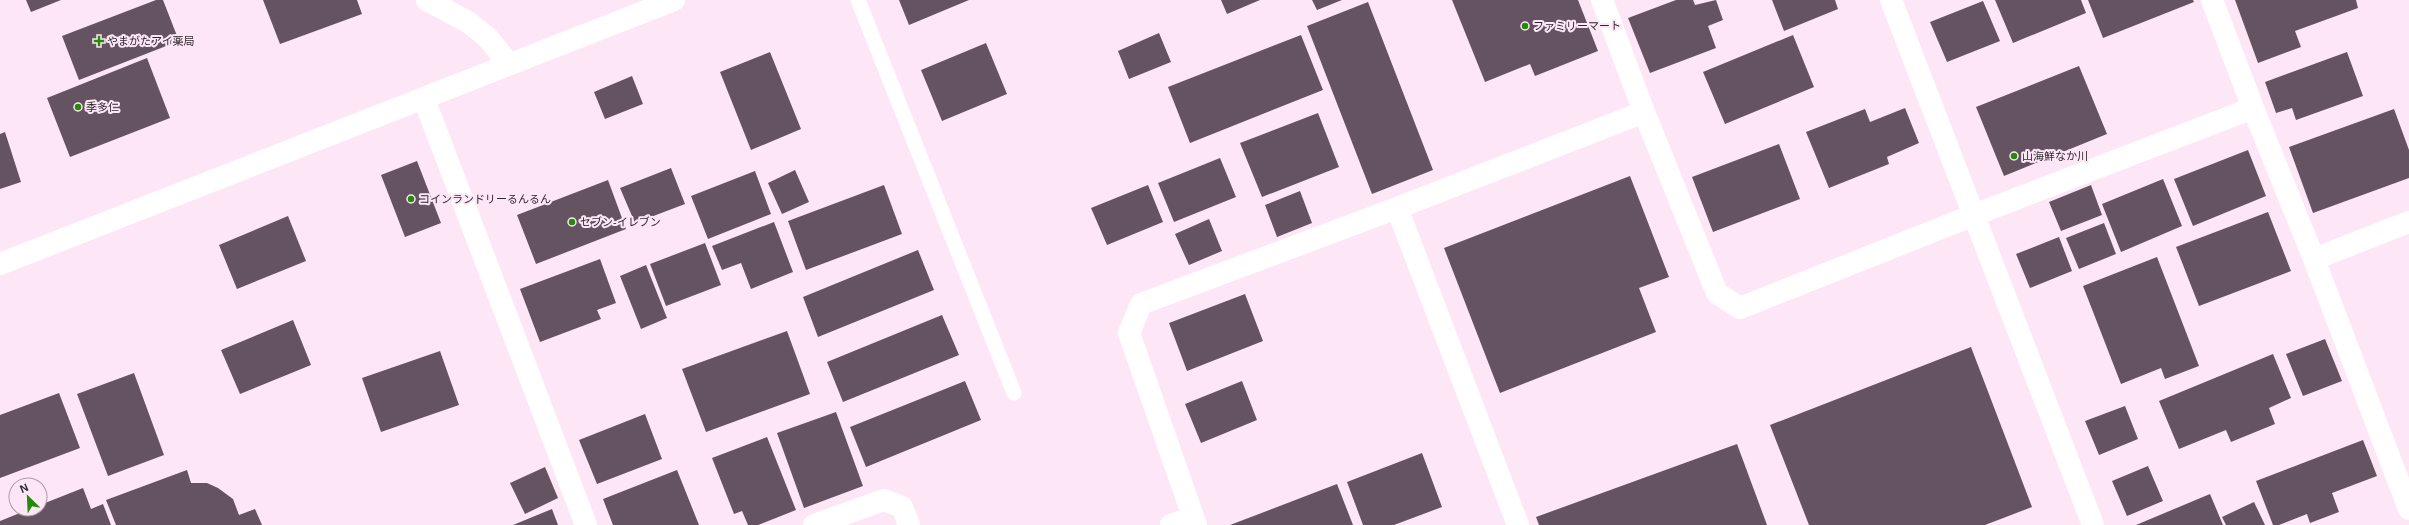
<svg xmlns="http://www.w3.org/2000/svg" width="2409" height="525" font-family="Helvetica,'Noto Sans JP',sans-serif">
<rect width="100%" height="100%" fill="#fde7f7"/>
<!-- building -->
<path fill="#665361" d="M 26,0 L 61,0 L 31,12 Z
M 156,0 L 163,0 L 179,41 L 79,80 L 62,36 Z
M 263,0 L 357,0 L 362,14 L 280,44 Z
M 899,0 L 969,0 L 909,25 Z
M 1221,0 L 1260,0 L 1227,14 Z
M 1312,0 L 1342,0 L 1317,10 Z
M 1452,0 L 1578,0 L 1598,51 L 1535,76 L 1530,64 L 1485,82 Z
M 1676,0 L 1693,0 L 1695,5 L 1716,0 L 1723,20 L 1708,26 L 1716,48 L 1650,73 L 1628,18 Z
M 1772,0 L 1835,0 L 1838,9 L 1784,31 Z
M 1995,0 L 2081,0 L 2086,13 L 2013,43 Z
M 2088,0 L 2193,0 L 2194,2 L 2103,38 Z
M 2235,0 L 2356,0 L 2358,8 L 2295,31 L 2301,47 L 2258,63 Z
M 1983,1 L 2000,41 L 1947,62 L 1930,22 Z
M 1368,2 L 1433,170 L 1372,194 L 1307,26 Z
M 1159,33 L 1171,62 L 1129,79 L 1118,51 Z
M 1301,35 L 1323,90 L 1190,143 L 1168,87 Z
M 1793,35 L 1814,87 L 1725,124 L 1703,72 Z
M 986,43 L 1007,94 L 942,121 L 921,70 Z
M 770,52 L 801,129 L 751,150 L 720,72 Z
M 2347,52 L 2363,96 L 2296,120 L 2292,108 L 2276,113 L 2265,82 Z
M 147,58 L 170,118 L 70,157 L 47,98 Z
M 2079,66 L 2107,134 L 2004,176 L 1976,107 Z
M 632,76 L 643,104 L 605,119 L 594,92 Z
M 1905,108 L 1919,143 L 1887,157 L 1889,164 L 1829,188 L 1806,132 L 1865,109 L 1870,122 Z
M 2394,109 L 2409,150 L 2409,178 L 2313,213 L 2289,147 Z
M 1318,113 L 1339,167 L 1262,197 L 1240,143 Z
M 5,132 L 21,182 L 0,189 L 0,134 Z
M 1779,144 L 1800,199 L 1713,232 L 1692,177 Z
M 2248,150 L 2266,196 L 2193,226 L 2174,179 Z
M 1220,158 L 1236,197 L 1174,222 L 1158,183 Z
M 417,161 L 441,223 L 405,237 L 381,175 Z
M 671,168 L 685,204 L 635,223 L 620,188 Z
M 795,170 L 809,202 L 782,214 L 768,183 Z
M 755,171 L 771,214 L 708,239 L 691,196 Z
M 1630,176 L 1669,277 L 1639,288 L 1656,332 L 1500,393 L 1444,248 Z
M 2163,179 L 2182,226 L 2121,252 L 2102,204 Z
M 608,180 L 626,229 L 536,264 L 517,215 Z
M 884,185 L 902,234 L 806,270 L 788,221 Z
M 1148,185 L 1163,222 L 1107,245 L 1091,208 Z
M 2091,185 L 2102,215 L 2061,231 L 2049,202 Z
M 1300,191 L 1312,223 L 1277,237 L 1265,205 Z
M 2268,212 L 2291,271 L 2199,306 L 2176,247 Z
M 288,216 L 306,261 L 237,289 L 219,245 Z
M 1209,219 L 1222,251 L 1189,265 L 1175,234 Z
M 774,222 L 793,272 L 751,289 L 741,263 L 722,270 L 712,246 Z
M 2104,223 L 2116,254 L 2079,269 L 2066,238 Z
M 2059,237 L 2072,271 L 2030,288 L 2016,254 Z
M 705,243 L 721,285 L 666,306 L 650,264 Z
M 918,250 L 934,290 L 818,337 L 803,297 Z
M 2157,257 L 2199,366 L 2165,379 L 2161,368 L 2121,384 L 2083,286 Z
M 600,259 L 616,303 L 597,310 L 601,319 L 540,342 L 520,289 Z
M 646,265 L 667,318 L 641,329 L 620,276 Z
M 1245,294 L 1263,341 L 1187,371 L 1169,323 Z
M 942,315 L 959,355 L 843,402 L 827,362 Z
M 293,320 L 311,365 L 240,394 L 221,350 Z
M 787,331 L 810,394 L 706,432 L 682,369 Z
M 2325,339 L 2342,381 L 2303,396 L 2286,354 Z
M 1971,347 L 2032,507 L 1985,525 L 1809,525 L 1770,425 Z
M 440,351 L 459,405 L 381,432 L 362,378 Z
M 2273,354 L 2291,398 L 2269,408 L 2275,424 L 2231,442 L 2226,430 L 2179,449 L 2159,401 Z
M 134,373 L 164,455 L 108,476 L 77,394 Z
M 965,381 L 981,420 L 866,467 L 850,427 Z
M 1242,381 L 1257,420 L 1201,443 L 1185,404 Z
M 59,393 L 80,448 L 0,478 L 0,415 Z
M 2125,406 L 2138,439 L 2099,455 L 2085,421 Z
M 836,412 L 863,486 L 804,508 L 777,433 Z
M 645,414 L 662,459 L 597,484 L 579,440 Z
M 767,437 L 796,510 L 758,525 L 748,525 L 742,511 L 734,514 L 712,458 Z
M 2363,440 L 2377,476 L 2332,493 L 2339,512 L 2310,523 L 2307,514 L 2279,525 L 2273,525 L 2256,481 Z
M 1737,444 L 1767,525 L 1539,525 L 1536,517 Z
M 1422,453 L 1442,507 L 1394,525 L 1363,525 L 1347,482 Z
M 2148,466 L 2163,501 L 2127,516 L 2112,481 Z
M 545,467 L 558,498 L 525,514 L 510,483 Z
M 187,470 L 191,483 L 207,483 L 218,488 L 233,499 L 239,515 L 255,509 L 262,525 L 116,525 L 106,500 Z
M 677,470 L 699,525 L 613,525 L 603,499 Z
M 1337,484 L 1353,525 L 1230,525 Z
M 83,488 L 91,509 L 103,504 L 111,525 L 0,525 L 0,521 L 30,509 L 40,509 L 40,505 Z
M 2210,494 L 2223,525 L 2136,525 Z
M 2254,502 L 2265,525 L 2226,525 L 2222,517 Z
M 552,509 L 558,525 L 513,525 Z"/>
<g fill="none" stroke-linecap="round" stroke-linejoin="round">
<!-- service -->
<path stroke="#fff" stroke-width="15" d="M 858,0 L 1014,393"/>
<!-- minor -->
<path stroke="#fff" stroke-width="22" d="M 427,0 L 468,22 L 488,38 L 509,64
M 1602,0 L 1644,112 L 1717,293 L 1740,308 L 1974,215 L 2253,108
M 1891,0 L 2093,525
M 2212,0 L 2253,108 L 2314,259 L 2409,509
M 424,99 L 586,525
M 1397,208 L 1518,525
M 2314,259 L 2409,222
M 814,525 L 884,500 L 902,507 L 909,525
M 1171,525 L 1193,517
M 1196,525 L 1129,333 L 1141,304 L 1397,208 L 1644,112"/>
<!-- tertiary -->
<path stroke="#fff" stroke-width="22" d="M 0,264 L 674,0"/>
</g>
<!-- markers -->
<g fill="#228b07" stroke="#fde7f7" stroke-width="1.5">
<circle cx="1525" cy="26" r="4"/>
<path d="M97 35h4v4h4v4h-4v4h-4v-4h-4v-4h4z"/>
<circle cx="78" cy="107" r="4"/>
<circle cx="2014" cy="156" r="4"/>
<circle cx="411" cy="199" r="4"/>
<circle cx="572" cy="222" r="4"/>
</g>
<g text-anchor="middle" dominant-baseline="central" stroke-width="4" stroke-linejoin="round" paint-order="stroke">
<!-- poi labels -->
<g font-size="11" fill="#2e262c" stroke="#fde7f7" text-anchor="start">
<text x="1533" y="26">ファミリーマート</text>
<text x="107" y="41">やまがたアイ薬局</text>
<text x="86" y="107">季多仁</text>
<text x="2022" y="156">山海鮮なか川</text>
<text x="419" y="199">コインランドリーるんるん</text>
<text x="580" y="222">セブン-イレブン</text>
</g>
</g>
<!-- north arrow -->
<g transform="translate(28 497) rotate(336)"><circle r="19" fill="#fde7f7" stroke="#aa9aa6"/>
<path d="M0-3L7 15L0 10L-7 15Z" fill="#228b07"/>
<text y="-6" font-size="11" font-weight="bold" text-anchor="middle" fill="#2e262c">N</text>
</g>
</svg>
